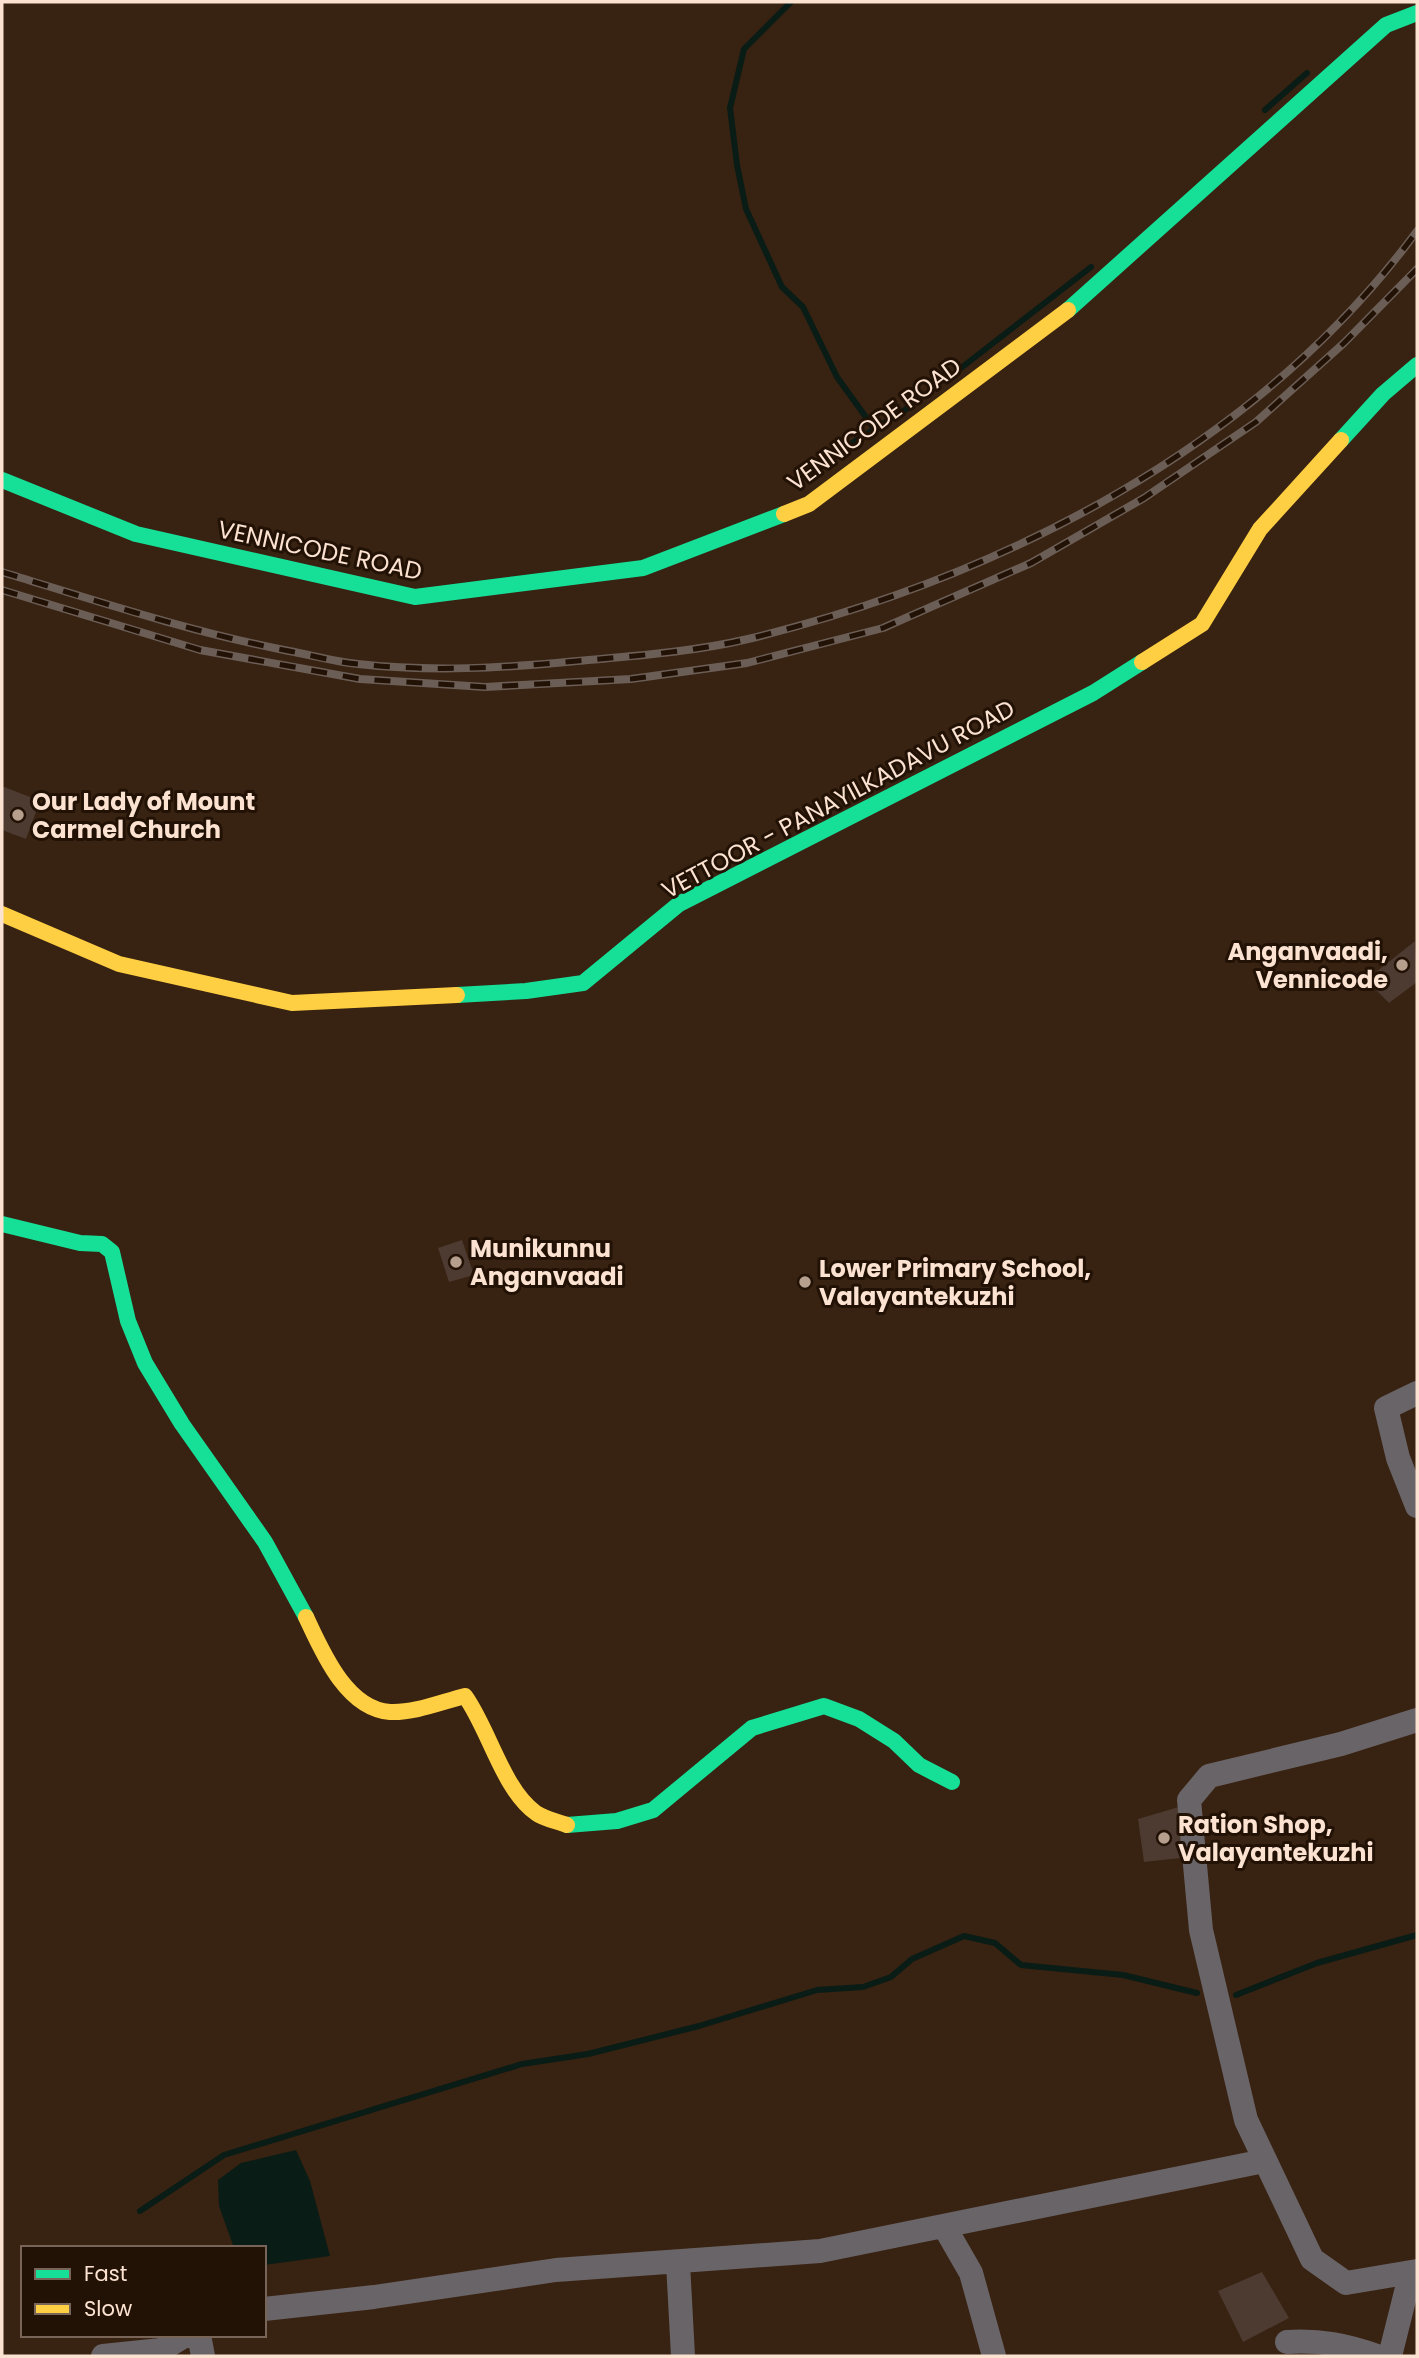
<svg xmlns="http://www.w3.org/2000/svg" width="1419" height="2358" font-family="Poppins,sans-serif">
<rect width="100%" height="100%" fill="#382211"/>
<!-- water -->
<path fill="#091c16" d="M 296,2150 L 310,2181 L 330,2256 L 264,2265 L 264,2248 L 234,2248 L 219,2206 L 218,2180 L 241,2163 Z"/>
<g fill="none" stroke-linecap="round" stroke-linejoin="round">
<!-- stream -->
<path stroke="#091c16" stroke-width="6" d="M 791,2 L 744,49 L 730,108 L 737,165 L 746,209 L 782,287 L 803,307 L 837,377 L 873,427
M 1265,110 L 1307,73
M 961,368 L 1091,267
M 838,452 L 908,408
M 1236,1995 L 1317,1963 L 1417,1935
M 140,2211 L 224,2155 L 522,2064 L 588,2054 L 699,2026 L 817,1990 L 863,1987 L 891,1977 L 912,1959 L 964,1936 L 995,1943 L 1021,1965 L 1123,1975 L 1197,1993"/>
</g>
<!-- building -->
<path fill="#4d3a30" d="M 2,786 L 40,801 L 26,839 L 2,830 Z
M 1415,941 L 1417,982 L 1389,1003 L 1366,980 Z
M 462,1240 L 474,1275 L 449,1282 L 438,1248 Z
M 1182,1806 L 1190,1857 L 1144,1862 L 1138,1819 Z
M 1262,2272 L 1289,2318 L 1243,2342 L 1218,2291 Z"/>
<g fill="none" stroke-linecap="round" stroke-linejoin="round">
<!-- street -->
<path stroke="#696468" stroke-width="24" d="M 1417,1393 L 1386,1408 L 1398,1458 L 1417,1506
M 1417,1720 L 1341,1744 L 1209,1776 L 1189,1800 L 1201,1930 L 1246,2120 L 1312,2259 L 1346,2283 L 1417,2271
M 944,2226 L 971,2273 L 994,2356
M 678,2263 L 683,2356
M 264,2309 L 374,2297 L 556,2270 L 820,2251 L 1264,2161
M 199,2335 L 203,2356
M 1287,2342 C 1320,2340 1346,2345 1377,2356
M 103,2356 L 161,2350 L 186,2335
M 1390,2356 L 1411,2272"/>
<!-- fast -->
<path stroke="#16e098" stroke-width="16" d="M 1068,310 L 1386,25 L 1417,13
M 1341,440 L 1383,394 L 1417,365
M 2,480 L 136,534 L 415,597 L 643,568 L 784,514
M 457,995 L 526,991 L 583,983 L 679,904 L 1093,693 L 1142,662
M 2,1224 L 80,1243 L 102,1244 L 112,1252 L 128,1321 L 145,1363 L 182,1424 L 265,1542 L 306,1617
M 567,1825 L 617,1821 L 653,1810 L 752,1728 L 824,1706 L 859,1719 L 894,1741 L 919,1765 L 952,1782"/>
<!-- slow -->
<path stroke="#ffcf43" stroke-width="16" d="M 784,514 L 809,504 L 1068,310
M 1142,662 L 1202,624 L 1260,529 L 1341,440
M 2,914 L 119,964 L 292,1003 L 457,995
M 306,1617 C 322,1651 346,1709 390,1712 C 415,1713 441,1702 465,1696 C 489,1729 503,1790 536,1813 C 544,1819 557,1821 567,1825"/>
<!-- rail casing -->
<g stroke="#6b5e56" stroke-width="8">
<path id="rail" d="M 2,572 C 97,601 191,632 289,651 C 311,655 335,662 358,664 C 431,672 504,668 577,661 C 633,656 693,652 748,639 C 1003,577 1259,446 1417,231
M 2,590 L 200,650 L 360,679 L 485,687 L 631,679 L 747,663 L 883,628 L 1031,563 L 1144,498 L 1256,422 L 1344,343 L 1417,269"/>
</g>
<!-- rail -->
<use href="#rail" stroke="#221105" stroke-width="5" stroke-dasharray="16" stroke-linecap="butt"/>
</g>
<!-- markers -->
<g fill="#b79f8e" stroke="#221105" stroke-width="2.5">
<circle cx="18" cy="815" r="7"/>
<circle cx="1402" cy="965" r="7"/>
<circle cx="456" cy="1262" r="7"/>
<circle cx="805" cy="1282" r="7"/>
<circle cx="1164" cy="1838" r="7"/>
</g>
<g text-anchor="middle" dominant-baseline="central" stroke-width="6" stroke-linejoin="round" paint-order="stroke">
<!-- street labels -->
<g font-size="24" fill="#fce2d1" stroke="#221105">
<text transform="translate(874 424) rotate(-36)">VENNICODE ROAD</text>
<text transform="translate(320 550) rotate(12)">VENNICODE ROAD</text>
<text transform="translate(838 799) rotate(-28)">VETTOOR - PANAYILKADAVU ROAD</text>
</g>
<!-- poi labels -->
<g font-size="24" font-weight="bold" fill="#fce2d1" stroke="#221105" text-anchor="start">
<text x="32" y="801">Our Lady of Mount<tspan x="32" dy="28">Carmel Church</tspan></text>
<text x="1388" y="951" text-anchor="end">Anganvaadi,<tspan x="1388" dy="28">Vennicode</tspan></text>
<text x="470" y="1248">Munikunnu<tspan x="470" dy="28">Anganvaadi</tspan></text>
<text x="819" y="1268">Lower Primary School,<tspan x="819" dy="28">Valayantekuzhi</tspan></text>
<text x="1178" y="1824">Ration Shop,<tspan x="1178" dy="28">Valayantekuzhi</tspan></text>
</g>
</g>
<!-- border -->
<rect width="1419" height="2358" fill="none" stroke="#fce2d1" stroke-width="7"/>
<!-- legend -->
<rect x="21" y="2246" width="245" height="91" fill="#221105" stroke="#796557" stroke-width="2"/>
<rect x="35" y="2269" width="35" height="10" fill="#16e098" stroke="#796557" stroke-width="2"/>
<text x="84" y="2281" font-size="21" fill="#fce2d1">Fast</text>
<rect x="35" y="2304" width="35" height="10" fill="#ffcf43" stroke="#796557" stroke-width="2"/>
<text x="84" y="2316" font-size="21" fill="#fce2d1">Slow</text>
</svg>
